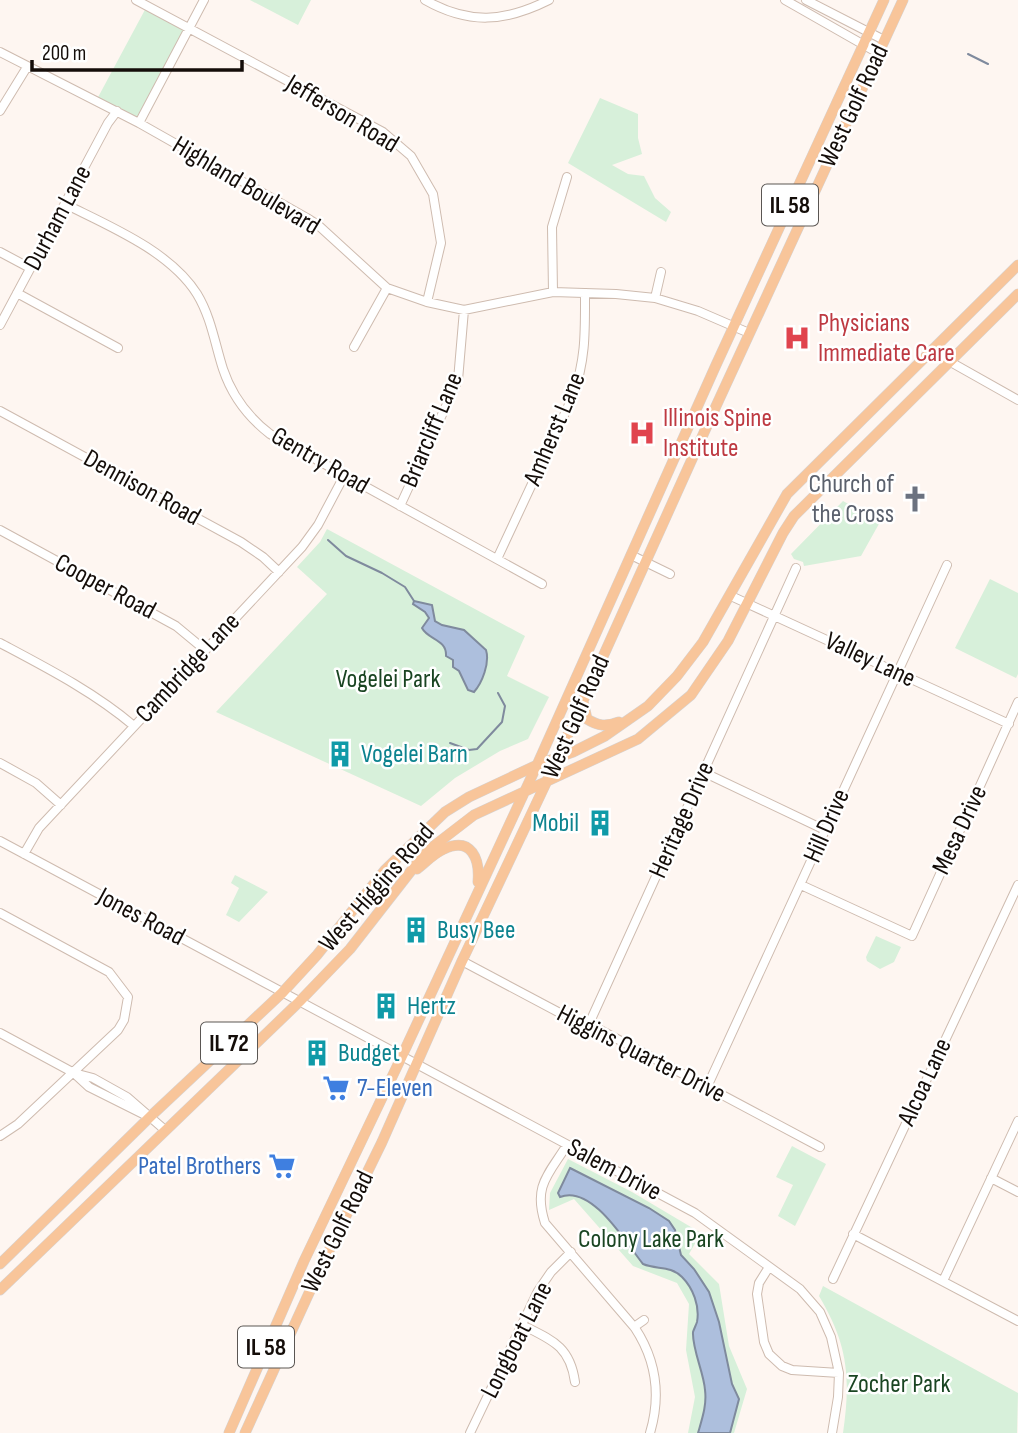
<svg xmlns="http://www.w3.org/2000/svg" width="1018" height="1433" font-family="'Sofia Sans Condensed',sans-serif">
<rect width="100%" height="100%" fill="#fef6f1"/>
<!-- green -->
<path fill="#d7f0da" d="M 250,0 L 311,0 L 298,25 Z
M 147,6 L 188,28 L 139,123 L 96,101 Z
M 600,98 L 638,114 L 638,138 L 642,154 L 612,165 L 628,174 L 644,176 L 655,198 L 671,212 L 666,222 L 568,163 Z
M 843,501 L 880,522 L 861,556 L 804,566 L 803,562 L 794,559 L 791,554 Z
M 327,529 L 525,636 L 507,676 L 549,697 L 528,739 L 500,751 L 455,778 L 421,806 L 216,712 L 327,594 L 297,567 L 320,542 Z
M 990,579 L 1018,593 L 1018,674 L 1016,678 L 955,648 Z
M 235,875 L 268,892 L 239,922 L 226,915 L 239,888 L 231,883 Z
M 876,936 L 901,947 L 894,962 L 880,969 L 867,961 L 866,957 Z
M 792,1146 L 826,1164 L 795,1226 L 778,1216 L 793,1185 L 776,1177 Z
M 568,1159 L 632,1192 L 701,1233 L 689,1254 L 719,1284 L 729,1346 L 747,1389 L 734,1433 L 688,1433 L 695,1397 L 686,1350 L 689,1304 L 677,1283 L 633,1266 L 574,1199 L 549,1210 L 550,1193 Z
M 823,1286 L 1018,1393 L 1017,1433 L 843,1433 C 851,1377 848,1345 819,1296 Z"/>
<!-- water -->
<path fill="#adbfdd" stroke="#7f8a9d" stroke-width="2" d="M 414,601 L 432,605 L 435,621 L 442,625 L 464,630 L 486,650 C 490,663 482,683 474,692 L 468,690 L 459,671 L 453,667 L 453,660 L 446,656 C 447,639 428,640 422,628 L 429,618 L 425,612 L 413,604 Z
M 570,1168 L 649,1208 L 669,1221 L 675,1230 L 681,1255 L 694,1269 L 709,1292 L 719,1322 L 732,1384 L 739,1399 L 730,1433 L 698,1433 C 702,1419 707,1405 705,1390 C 704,1373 692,1349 693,1332 C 694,1329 696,1325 697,1322 C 700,1306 693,1288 682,1277 C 670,1265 657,1270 643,1264 C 626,1243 592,1184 560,1197 L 558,1193 Z"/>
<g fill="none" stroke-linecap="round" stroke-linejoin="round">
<!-- stream -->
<path stroke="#7f8a9d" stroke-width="2" d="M 968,54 L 988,64
M 328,540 L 346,556 L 382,573 L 405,587 L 414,601
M 450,743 L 469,750 L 477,749 L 502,722 L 505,706 L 498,693"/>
<!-- minor casing -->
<g stroke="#cebbaf" stroke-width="10">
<path id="minor" d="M 136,0 L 383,132 L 411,156 L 433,194 L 441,243 L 427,302
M 425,0 C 469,25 505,22 549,0
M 785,0 L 878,53
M 806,0 L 884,40
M 0,52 L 139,123 L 307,218 L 318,225 L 387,288 L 427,302 L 464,310 L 553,292 L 616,294 L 655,298 L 698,311 L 749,333
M 0,111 L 27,67
M 139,123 L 204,0
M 65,204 C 109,226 170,251 197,294 C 211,317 215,344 223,369 C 232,396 248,417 270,434 L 542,584
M 0,252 L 30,268
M 553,292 L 552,227 L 567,177
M 17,293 L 118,348
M 655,298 L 661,272
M 0,325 L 108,123 L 117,111
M 354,347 L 387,288
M 931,351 L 1018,400
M 0,411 L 241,542 L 263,557 L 279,572
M 400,506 L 458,380 L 464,310
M 0,530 L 176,626 L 205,650
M 631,555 L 670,574
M 497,559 L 573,396 C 586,358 585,332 585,293
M 731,596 L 1009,724
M 0,643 C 47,668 94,692 134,726
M 0,763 L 36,783 L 61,805
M 703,772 L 825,830
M 0,841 L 695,1213 L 800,1289 L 820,1312 L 831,1337 L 839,1373 L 838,1397 L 832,1433
M 24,854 L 39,828 L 302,547 L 318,525 L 344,476
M 801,885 L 912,936 L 1018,702
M 0,913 L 109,972 L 128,997 L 124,1020 L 118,1030 L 18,1124 L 0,1136
M 462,961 L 575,1021 L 589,1024 L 820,1147
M 589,1024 L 796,568
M 0,1033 L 74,1073 L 93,1078 L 127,1097 L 165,1130
M 76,1075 L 89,1087 L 143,1114
M 707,1087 L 947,565
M 567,1145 C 548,1175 533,1186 545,1223 L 635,1328 C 656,1360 661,1396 650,1433
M 991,1178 L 1018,1192
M 853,1234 L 1018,1321
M 769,1267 L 759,1283 L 757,1294 L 764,1342 L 769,1354 L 782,1366 L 792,1370 L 839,1373
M 833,1279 L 1018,885
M 943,1281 L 1018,1121
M 522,1325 C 552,1340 570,1346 575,1382
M 634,1327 L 644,1320
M 470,1433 L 538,1291 L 551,1272 L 571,1252"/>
</g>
<!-- major casing -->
<g stroke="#d5d3d3" stroke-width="11">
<path id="major" d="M 583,701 L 587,719 C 598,726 606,727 619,722
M 417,869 C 425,863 434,853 444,849 C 472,836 480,860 478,882
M 0,1264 L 153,1114 L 282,993 L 317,955 L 385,870 L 445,812 L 469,797 L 537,765 L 573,752 L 605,736 L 648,706 L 677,676 L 703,642 L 787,494 L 1018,265
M 0,1290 L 299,1002 L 350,949 L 421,858 L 435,845 L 474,815 L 638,739 L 691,695 L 728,641 L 783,533 L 794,516 L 1018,294
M 229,1433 L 304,1261 L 402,1056 L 537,765 L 716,365 L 884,0
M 245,1433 L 320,1269 L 382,1142 L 462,961 L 546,783 L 711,417 L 903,0"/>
</g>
<!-- minor -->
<use href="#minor" stroke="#fff" stroke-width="8"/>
<!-- major -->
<use href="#major" stroke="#f8c59a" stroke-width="10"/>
</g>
<!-- icons -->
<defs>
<g id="hospital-bare" transform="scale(2.1)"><path d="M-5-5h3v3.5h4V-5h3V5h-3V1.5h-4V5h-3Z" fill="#e0444e" stroke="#fff" stroke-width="2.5" paint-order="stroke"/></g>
<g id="church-bare" transform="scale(2.1)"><path d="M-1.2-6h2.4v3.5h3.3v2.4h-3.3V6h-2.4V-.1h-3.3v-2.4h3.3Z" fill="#6b7280" stroke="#fff" stroke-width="2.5" paint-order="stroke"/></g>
<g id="building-bare" transform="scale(2.1)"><path d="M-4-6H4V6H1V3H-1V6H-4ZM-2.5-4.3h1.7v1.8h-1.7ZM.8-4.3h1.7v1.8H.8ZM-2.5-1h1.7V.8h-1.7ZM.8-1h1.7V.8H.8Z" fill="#0f9aa8" stroke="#fff" stroke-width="2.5" paint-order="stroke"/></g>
<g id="supermarket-bare" transform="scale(2.1)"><path d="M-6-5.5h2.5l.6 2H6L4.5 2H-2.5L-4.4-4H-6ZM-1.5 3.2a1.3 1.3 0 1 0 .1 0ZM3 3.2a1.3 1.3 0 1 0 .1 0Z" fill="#3f7fe0" stroke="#fff" stroke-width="2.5" paint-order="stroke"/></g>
</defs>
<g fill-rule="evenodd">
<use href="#hospital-bare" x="797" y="338"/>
<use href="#hospital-bare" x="642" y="433"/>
<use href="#church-bare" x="915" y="499"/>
<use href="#building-bare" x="340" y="754"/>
<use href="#building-bare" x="600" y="823"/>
<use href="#building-bare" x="416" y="930"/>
<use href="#building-bare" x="386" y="1006"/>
<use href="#building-bare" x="317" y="1053"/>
<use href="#supermarket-bare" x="336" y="1088"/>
<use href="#supermarket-bare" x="282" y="1166"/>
</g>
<g text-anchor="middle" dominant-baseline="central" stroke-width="5" stroke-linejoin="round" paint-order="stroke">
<!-- shield labels -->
<g fill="#fff" stroke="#5a5653" stroke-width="2">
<rect x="762" y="184.5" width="56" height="41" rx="5"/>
<rect x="201" y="1022.5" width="56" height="41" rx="5"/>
<rect x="238" y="1326.5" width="56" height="41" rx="5"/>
</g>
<g font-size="24" font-weight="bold" fill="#140d09">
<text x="790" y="205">IL 58</text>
<text x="229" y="1043">IL 72</text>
<text x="266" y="1347">IL 58</text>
</g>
<!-- street labels -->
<g font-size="26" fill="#140d09" stroke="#fff">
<text transform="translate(854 106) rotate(-65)">West Golf Road</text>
<text transform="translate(342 114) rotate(31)">Jefferson Road</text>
<text transform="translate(246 186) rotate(31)">Highland Boulevard</text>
<text transform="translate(58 218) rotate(-62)">Durham Lane</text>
<text transform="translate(555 429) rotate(-67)">Amherst Lane</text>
<text transform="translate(432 430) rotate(-67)">Briarcliff Lane</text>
<text transform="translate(320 461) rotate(30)">Gentry Road</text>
<text transform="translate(142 488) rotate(29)">Dennison Road</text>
<text transform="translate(105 587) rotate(28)">Cooper Road</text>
<text transform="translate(870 660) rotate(25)">Valley Lane</text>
<text transform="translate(188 668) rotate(-47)">Cambridge Lane</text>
<text transform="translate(576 717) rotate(-66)">West Golf Road</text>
<text transform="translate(682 820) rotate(-66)">Heritage Drive</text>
<text transform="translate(827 826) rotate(-66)">Hill Drive</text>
<text transform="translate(960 830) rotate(-65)">Mesa Drive</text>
<text transform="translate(377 888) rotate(-49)">West Higgins Road</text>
<text transform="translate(141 917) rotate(28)">Jones Road</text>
<text transform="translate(641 1054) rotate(27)">Higgins Quarter Drive</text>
<text transform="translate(925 1082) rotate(-65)">Alcoa Lane</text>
<text transform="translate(614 1170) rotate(28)">Salem Drive</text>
<text transform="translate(338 1232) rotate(-64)">West Golf Road</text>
<text transform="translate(517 1340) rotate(-63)">Longboat Lane</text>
</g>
<!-- health labels -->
<g font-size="26" fill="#be3a42" stroke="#fff" text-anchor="start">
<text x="818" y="323">Physicians<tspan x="818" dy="30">Immediate Care</tspan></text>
<text x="663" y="418">Illinois Spine<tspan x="663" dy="30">Institute</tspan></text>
</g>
<!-- worship labels -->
<g font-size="26" fill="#5b616d" stroke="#fff" text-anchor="end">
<text x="894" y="484">Church of<tspan x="894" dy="30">the Cross</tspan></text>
</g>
<!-- park labels -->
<g font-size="26" fill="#1a4522" stroke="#fff">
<text x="388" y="679">Vogelei Park</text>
<text x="651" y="1239">Colony Lake Park</text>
<text x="899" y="1384">Zocher Park</text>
</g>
<!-- culture labels -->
<g font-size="26" fill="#0d838f" stroke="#fff" text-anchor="start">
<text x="361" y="754">Vogelei Barn</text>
<text x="579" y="823" text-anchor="end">Mobil</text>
<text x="437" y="930">Busy Bee</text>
<text x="407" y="1006">Hertz</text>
<text x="338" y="1053">Budget</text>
</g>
<!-- shop labels -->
<g font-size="26" fill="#366cbe" stroke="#fff" text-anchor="start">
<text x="357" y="1088">7-Eleven</text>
<text x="261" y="1166" text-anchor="end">Patel Brothers</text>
</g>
</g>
<!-- scale -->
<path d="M32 60v10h210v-10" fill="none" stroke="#140d09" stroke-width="3.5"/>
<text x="42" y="60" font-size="21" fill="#140d09" stroke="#ffffff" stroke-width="5" paint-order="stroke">200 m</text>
</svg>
